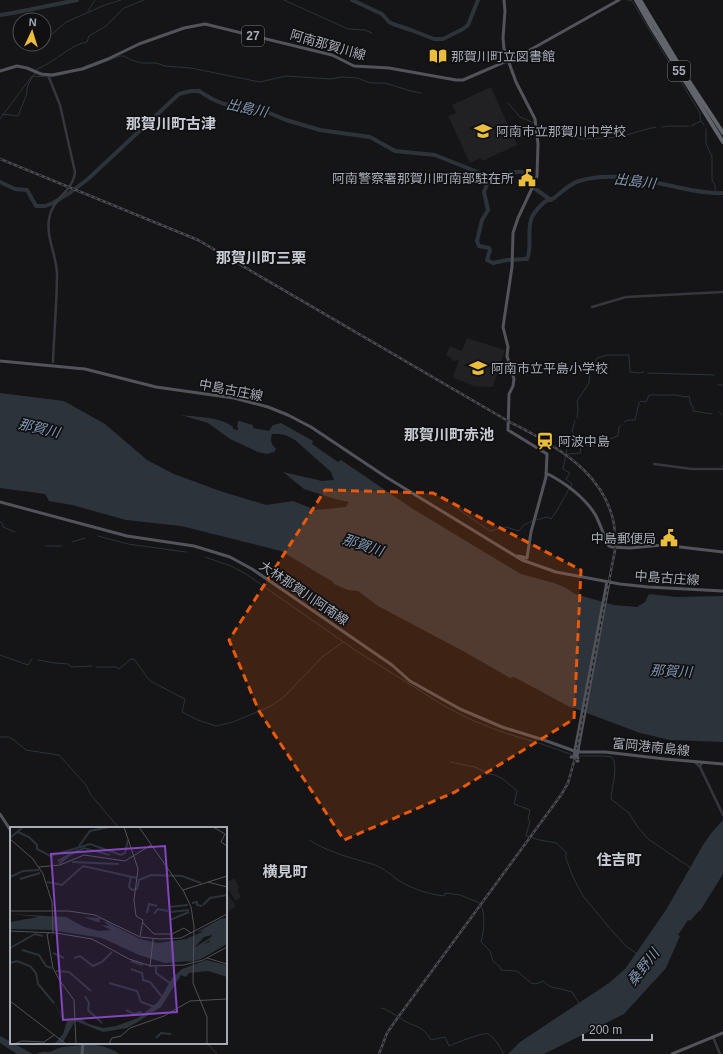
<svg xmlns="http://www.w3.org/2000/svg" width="723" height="1054" font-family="Helvetica,'Noto Sans JP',sans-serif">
<rect width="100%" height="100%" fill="#151517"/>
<!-- built -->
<path fill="#212124" d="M 491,87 L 517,145 L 482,161 L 481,158 L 470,163 L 448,116 L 456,113 L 452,105 Z
M 467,338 L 505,350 L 493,386 L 491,387 L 474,386 L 454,378 L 453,376 L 459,360 L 454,361 L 446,355 L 450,346 L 462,351 Z
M 234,878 L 239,887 L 238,891 L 241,897 L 236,901 L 226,887 L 226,883 Z
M 226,892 L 236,906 L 226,913 Z"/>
<!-- water -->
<path fill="#2c333a" d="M 0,393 L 64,401 L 105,424 L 147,460 L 174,474 L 220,491 L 266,505 L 293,501 L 316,510 L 346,507 L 349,502 L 335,499 L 304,489 L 283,472 L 322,481 L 334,480 L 331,472 L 295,440 L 285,435 L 278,434 L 272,434 C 270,441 271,444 276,449 L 274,452 L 267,454 L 258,452 L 230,439 L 208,423 L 181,415 C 196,417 222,417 233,427 L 233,429 L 238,430 L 238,428 L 237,427 L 238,421 L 239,421 L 253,425 L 253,428 L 269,431 L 273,425 L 281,423 L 313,441 L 312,444 L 338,462 L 341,460 L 413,509 L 521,574 L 554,583 L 566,588 L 575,594 L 614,605 L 637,607 L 645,602 L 649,594 L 677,597 L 723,596 L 723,742 L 670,740 L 640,733 L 568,706 L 514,677 L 510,678 L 463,651 L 378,606 L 358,591 L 348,590 L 334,584 L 333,582 L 281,551 L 181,526 L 126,520 L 72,505 L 49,501 L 45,494 L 0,488 Z
M 723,820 L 723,874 L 700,911 L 699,911 L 690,921 L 688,920 L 678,935 L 680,936 L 666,968 L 624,1014 L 544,1054 L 508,1054 L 520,1042 L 609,983 L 625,969 L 666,910 L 703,845 L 712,832 Z
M 0,1036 L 33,1054 L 17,1054 L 0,1043 Z
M 86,1044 C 97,1045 111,1047 119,1054 L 37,1054 C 42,1051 45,1052 50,1052 C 51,1052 56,1049 56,1049 C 65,1045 77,1047 86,1044 Z"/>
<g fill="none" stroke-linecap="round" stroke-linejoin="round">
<!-- stream -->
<path stroke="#2c333a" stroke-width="1" d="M 284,0 L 348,29 L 365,30 L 372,33
M 628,0 L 632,1 L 700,113 L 700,118 L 701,121
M 88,11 L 95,0
M 44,41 L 66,22 L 105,5 L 121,0
M 39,46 L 41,44
M 83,70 L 120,56 L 124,56 L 131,60 L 142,63 L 156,63 L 165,66 L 191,68 L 260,82 L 286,76 L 331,79 L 341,77 L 358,78 L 370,83 L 385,83 L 411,91 L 421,93
M 51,77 L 68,73
M 508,103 L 520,117 L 534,123
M 2,114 L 18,116 L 26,96 L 28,85 L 37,69 C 54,63 71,44 87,42 L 89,36 L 106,26 L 124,8 L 144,0
M 0,119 L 32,76 L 47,77
M 691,126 L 701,121 L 704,125
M 538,127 L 553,133 L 570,135
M 662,127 C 671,125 680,127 689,126
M 706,129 L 706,144 L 712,157 L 712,180 L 715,185 L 715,194
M 572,135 L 581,139 L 604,138
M 608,138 C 625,137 640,130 656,127
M 648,373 L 714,375
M 718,385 L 723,385
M 719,412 L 722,415
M 577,418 L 578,409 L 577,401 L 589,383 L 590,372 L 597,358 L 607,355 L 629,355 L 630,372 L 638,373 L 644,372
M 624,422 L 628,420 L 635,420 L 639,403 L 641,401 L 646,402 L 649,395 L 676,395 L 686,397 L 689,396 L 691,405 L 693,406 L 693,411 L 712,414
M 610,439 L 618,436 L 619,427 L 621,425
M 568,454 L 580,453 L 581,445 L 593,446 L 604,440
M 722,466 L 723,466
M 571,487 L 572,484 L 566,479 L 570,473 L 563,469 C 565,460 566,453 568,445 L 573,443 L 574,435 L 572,431 L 575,421
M 455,507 L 456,508
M 458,509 L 490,531 L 506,527 L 519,531 L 524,525 L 532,521
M 536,520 L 547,517 L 551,519 L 556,512 L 569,489
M 0,522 L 3,524 L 3,527 L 15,532
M 98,536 L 128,544 L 186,552
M 72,542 L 85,538
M 45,546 L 62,546
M 205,557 L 231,566 L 246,574 L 355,650 L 446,707 L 474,721 L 497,730 L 518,737 L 542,744 L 573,755
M 0,655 L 28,665 L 32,659
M 38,660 L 55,663 L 68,664 L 71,667 L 92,666
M 96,667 L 116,667 L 119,669 L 131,659 L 134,659 L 150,681 L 185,699 L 182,712 L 198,720 L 216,726 L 233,722 L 269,707 L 284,697 L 322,657 L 343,642
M 0,737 L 9,737 L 14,740 L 26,750 L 59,755 L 86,785 L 91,795 L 119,828
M 578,756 L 603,756 L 612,757 C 619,767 611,788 611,799 L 629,813 L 637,826 L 648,839 L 691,868
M 450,762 L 475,767 L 489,774 L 495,775 L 503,779 L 517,791 L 514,804 L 530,810 L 528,819 L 530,821 L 526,836 L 540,840 L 556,843 L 566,852 L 566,858 L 572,875 L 583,896 L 613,932 L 627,947 L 636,953
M 309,840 C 328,852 351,858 372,864 C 382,867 390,874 398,880 C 412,889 428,894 444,896 L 445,893 L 460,895 L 480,903 C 486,914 484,931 481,942 L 490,951 L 493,961 L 500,967 L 501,970 L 517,971 L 531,983 L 536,984 L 543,981 L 549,986 L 555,988 L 561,989 L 572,992 L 579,1003
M 381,1008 L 385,1009 L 397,1016
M 400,1018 C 414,1028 422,1024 431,1040 L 445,1037 L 449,1046 C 456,1043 483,1032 488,1034 C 495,1037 500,1048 504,1054
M 207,1043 L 217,1054"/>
<!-- river -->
<path stroke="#2c333a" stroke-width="4" d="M 352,0 L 382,14 L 389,22 L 393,24 L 411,30 L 434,39 L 443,39 L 463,29 L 468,25 L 478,0
M 0,15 L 13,13 L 77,0
M 490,177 L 484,192 L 488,210 L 482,220 L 477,241 L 479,246 L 489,248 L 490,250 L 487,260 L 493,263 L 507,260 L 527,259 C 533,245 526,231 532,217 C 534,213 541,204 546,201 C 548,200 551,200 554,198 C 562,192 569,184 579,181 C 613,171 648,181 681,188 C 695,191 709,194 723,193
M 0,182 L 15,189 L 27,190 L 36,206 L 45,206 L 53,203 L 71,192 L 88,179 L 179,94 L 191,91 L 199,91 L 212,99 L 224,104 L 255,107 L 286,120 L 320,130 L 370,137 L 395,151 L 435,155 L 490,177 C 501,179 511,170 522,172 L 534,188 L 551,200"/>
<!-- minor -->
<path stroke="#36373c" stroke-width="2.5" d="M 48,75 L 60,105 L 75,172 C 74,190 51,200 49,219 C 46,237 56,254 57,273 C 57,302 54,333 53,362
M 592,307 L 626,297 L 723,292
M 654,464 L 692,469 L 723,469
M 695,762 L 700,767 L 701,764 L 703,763
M 700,767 L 723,815
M 713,1037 L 720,1054"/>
<!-- major -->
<path stroke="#52535b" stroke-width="3" d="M 504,0 L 505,11 L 503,38 L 504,49 L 516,82 L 535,119 L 538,144 L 537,176 L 533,186 L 518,218 L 513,233 L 512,267 L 503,327 L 508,347 L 507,356 L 514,379 L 513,386 L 509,394 L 508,430 L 547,454 L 546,477 L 531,532 L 527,558 L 518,556
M 0,71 L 17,66 L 27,68 L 41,74 L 52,75 L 82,69 L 108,59 L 139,44 L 184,28 L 205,24 L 332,55 L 354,66 L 389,68 L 456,80 L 463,80 L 521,55 L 619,0
M 0,361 L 85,369 L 156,387 L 234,398 L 268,407 L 288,415 L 311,427 L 386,477 L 522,560 L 556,572 L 620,584 L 648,587 L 723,591
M 546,473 C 564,482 586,498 596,516 C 601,526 604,536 609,546 L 611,547 L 630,548 L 663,545 L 723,552
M 0,502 L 127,536 L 194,546 L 230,557 L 252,569 L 280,588 L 392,665 L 410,681 L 460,709 L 502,727 L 544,740 L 577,752 L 605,752 L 665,759 L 723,764
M 575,750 L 607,582
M 578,750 L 609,582
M 577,761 L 578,761
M 0,814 L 11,831
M 82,1054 L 83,1043
M 672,1054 L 723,1033"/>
<!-- highway -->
<path stroke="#62646c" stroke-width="4" d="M 636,0 L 652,28 L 723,142
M 640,0 L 687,78 L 723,133"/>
<!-- rail casing -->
<g stroke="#4b4c53" stroke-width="2.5">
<path id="rail" d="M 0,159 L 198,240 L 508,421 C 561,447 621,482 615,550 L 575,758 L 568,783 L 561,795 L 396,1020 L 387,1033 L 379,1054"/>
</g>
<!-- rail -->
<use href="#rail" stroke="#101012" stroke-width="1" stroke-dasharray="3" stroke-linecap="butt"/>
<!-- major-bridge -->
<path stroke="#52535b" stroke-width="3" d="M 571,757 L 574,757 L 575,750
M 578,758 L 577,757 L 578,750"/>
</g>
<!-- marked area -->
<path fill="#e8590c" fill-opacity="0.2" stroke="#e8590c" stroke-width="3" stroke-dasharray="8 5" stroke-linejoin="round" d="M 325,490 L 433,493 L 581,570 L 574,719 L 455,792 L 344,840 L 259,711 L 229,640 Z"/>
<!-- icons -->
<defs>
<g id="library-bare" transform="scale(1.38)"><path d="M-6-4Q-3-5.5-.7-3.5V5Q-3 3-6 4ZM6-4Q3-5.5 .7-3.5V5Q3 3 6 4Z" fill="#eabd3a" stroke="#101012" stroke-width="2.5" paint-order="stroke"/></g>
<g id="school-bare" transform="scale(1.38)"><path d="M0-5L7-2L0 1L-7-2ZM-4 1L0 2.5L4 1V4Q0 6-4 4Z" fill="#eabd3a" stroke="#101012" stroke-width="2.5" paint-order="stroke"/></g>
<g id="civic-bare" transform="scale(1.38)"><path d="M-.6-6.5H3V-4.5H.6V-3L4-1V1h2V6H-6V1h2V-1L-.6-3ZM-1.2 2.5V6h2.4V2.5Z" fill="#eabd3a" stroke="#101012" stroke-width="2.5" paint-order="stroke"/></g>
<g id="station-bare" transform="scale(1.38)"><path d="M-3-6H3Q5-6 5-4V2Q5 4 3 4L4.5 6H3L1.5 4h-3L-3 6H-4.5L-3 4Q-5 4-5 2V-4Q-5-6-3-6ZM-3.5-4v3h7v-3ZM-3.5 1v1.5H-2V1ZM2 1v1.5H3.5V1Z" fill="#eabd3a" stroke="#101012" stroke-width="2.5" paint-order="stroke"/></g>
</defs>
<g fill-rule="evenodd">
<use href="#library-bare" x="438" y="56"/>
<use href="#school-bare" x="483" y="131"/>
<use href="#civic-bare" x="527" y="178"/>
<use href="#school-bare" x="478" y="368"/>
<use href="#station-bare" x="545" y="441"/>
<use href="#civic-bare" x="669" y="538"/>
</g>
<g text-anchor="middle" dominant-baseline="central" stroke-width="3.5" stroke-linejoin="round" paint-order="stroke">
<!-- shield labels -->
<g fill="#101012" stroke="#7a7c85" stroke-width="1">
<rect x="242" y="26" width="22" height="20" rx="3"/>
<rect x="668" y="61" width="22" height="20" rx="3"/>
</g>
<g font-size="12" font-weight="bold" fill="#a7abb6">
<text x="253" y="36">27</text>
<text x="679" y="71">55</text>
</g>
<!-- street labels -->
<g font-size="13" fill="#a7abb6" stroke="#101012">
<text transform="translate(328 45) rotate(16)">阿南那賀川線</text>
<text transform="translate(231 390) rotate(11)">中島古庄線</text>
<text transform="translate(667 578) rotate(4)">中島古庄線</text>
<text transform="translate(304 593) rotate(34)">大林那賀川阿南線</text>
<text transform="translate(651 747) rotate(6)">富岡港南島線</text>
</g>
<!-- poi labels -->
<g font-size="13" fill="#a7abb6" stroke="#101012" text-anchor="start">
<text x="451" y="56">那賀川町立図書館</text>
<text x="496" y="131">阿南市立那賀川中学校</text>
<text x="514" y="178" text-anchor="end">阿南警察署那賀川町南部駐在所</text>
<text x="491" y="368">阿南市立平島小学校</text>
<text x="558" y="441">阿波中島</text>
<text x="656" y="538" text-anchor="end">中島郵便局</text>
</g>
<!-- water labels -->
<g font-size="14" font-style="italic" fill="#8096b0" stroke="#101012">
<text transform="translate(247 108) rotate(12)">出島川</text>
<text transform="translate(635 181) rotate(7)">出島川</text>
<text transform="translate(39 428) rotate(13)">那賀川</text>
<text transform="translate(363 545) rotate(18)">那賀川</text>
<text transform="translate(671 671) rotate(3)">那賀川</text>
<text transform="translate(643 967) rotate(-52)">桑野川</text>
</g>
<!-- quarter labels -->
<g font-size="15" font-weight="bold" fill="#c8cad3" stroke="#101012">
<text x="171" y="123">那賀川町古津</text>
<text x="261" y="257">那賀川町三栗</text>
<text x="449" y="434">那賀川町赤池</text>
<text x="619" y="859">住吉町</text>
<text x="285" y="871">横見町</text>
</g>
</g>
<!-- overview -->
<g transform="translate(10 827)">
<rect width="217" height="217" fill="#151517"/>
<path d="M 0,87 L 56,90 L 74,100 L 89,104 L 101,103 L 91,98 L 99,99 L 93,93 L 89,92 L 90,95 L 87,95 L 74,90 L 89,91 L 130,112 L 148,116 L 176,112 L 194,104 L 187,105 L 210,92 L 217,91 L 217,117 L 191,132 L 175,136 L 180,134 L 155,136 L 129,128 L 92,111 L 41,103 L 0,102 L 0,95 L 28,90 ZM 202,108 L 199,115 L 185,120 L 194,110 ZM 196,133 L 217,138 L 217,150 L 198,144 L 179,146 L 176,150 L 171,148 L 151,180 L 126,196 L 117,201 L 93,205 L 65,194 L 52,217 L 44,217 L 53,207 L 57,194 L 52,191 L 43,174 L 53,191 L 59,193 L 69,191 L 79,197 L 93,201 L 106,199 L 128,191 L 148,175 L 163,150 L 172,142 Z" fill="#2c333a" fill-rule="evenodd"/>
<path fill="none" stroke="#2c333a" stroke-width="2" d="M 8,5 L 19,10 L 27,18 L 27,22 L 40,29 L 80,17 L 111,28 L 115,26 L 118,13M 0,11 L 13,0M 69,19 L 80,4 L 99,0M 48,34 L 68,23M 62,35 L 109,37M 49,37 L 61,27 L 74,21 L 100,28M 121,49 L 119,60 L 122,63 L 127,62 L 129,53 L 141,48 L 172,49 L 191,56M 0,50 L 13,44 L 29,43M 10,52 L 30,46M 37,55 L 52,58 L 73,39 L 127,51M 182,76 L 187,75 L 187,78 L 192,79M 193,78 L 200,71 L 217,68M 159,80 L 178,78M 161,85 L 179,83M 137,86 L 139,77 L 147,79M 144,87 L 148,82 L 158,84M 160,93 L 179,85M 187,120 L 203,110M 0,121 L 25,107 L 33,109M 12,123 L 29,128 L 36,139 L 42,141M 43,126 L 54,131M 64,131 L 70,129 L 83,139 L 92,135 L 102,125M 121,134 L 133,138M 0,136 L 7,134 L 20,139 L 26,146 L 28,157 L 44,176M 146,140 L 146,146 L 161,157M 121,142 L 132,146 L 133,153 L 140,155 L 153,171M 46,144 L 59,145 L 81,164M 99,156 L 127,164 L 131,175 L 145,180M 75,169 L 79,176 L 78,183 L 92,196M 116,183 L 124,187 L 130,185 L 133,188M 146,211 L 151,206 L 161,207"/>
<path fill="none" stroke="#4f5157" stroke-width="1" d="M 114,0 L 128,42 L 124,73 L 126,89 L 133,93 L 130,109M 129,0 L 174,65 L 181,80 L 184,99 L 183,156 L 197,190 L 197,217M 203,0 L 215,7 L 211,15 L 217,19M 0,12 L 23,32 L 33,47 L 42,75 L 43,106M 29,40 L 50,38 L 74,28 L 115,34 L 141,18M 198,55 L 217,60M 173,63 L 217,49M 0,84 L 59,84 L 85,88 L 130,110 L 150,112 L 171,111 L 217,87M 133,96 L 144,107 L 162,107 L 174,101 L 181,106M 0,104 L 46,106 L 82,112 L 119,132 L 141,139 L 174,138 L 193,133 L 217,120M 39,106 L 37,107 L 43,141 L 50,154 L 64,173 L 66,217M 197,131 L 217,137M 140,140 L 143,112M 0,174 L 56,217M 4,217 L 12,214 L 34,215 L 44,208M 99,217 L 102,211 L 111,209 L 120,201 L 154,189 L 180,174 L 217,172"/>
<path fill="#8445bd" fill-opacity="0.15" stroke="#8445bd" stroke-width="2" d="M 155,19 L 167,185 L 53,193 L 41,27 Z"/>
<rect width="217" height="217" fill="none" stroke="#a7abb6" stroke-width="2"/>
</g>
<!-- north arrow -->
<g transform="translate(32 32) rotate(4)"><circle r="19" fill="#101012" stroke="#4c4e54"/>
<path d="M0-3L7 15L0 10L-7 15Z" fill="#eabd3a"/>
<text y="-6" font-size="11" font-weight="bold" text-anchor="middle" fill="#a7abb6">N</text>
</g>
<!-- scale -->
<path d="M583 1034v6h69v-6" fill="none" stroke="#a7abb6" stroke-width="2"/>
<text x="589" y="1034" font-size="12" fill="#a7abb6" stroke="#101012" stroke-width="3" paint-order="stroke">200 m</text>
</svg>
